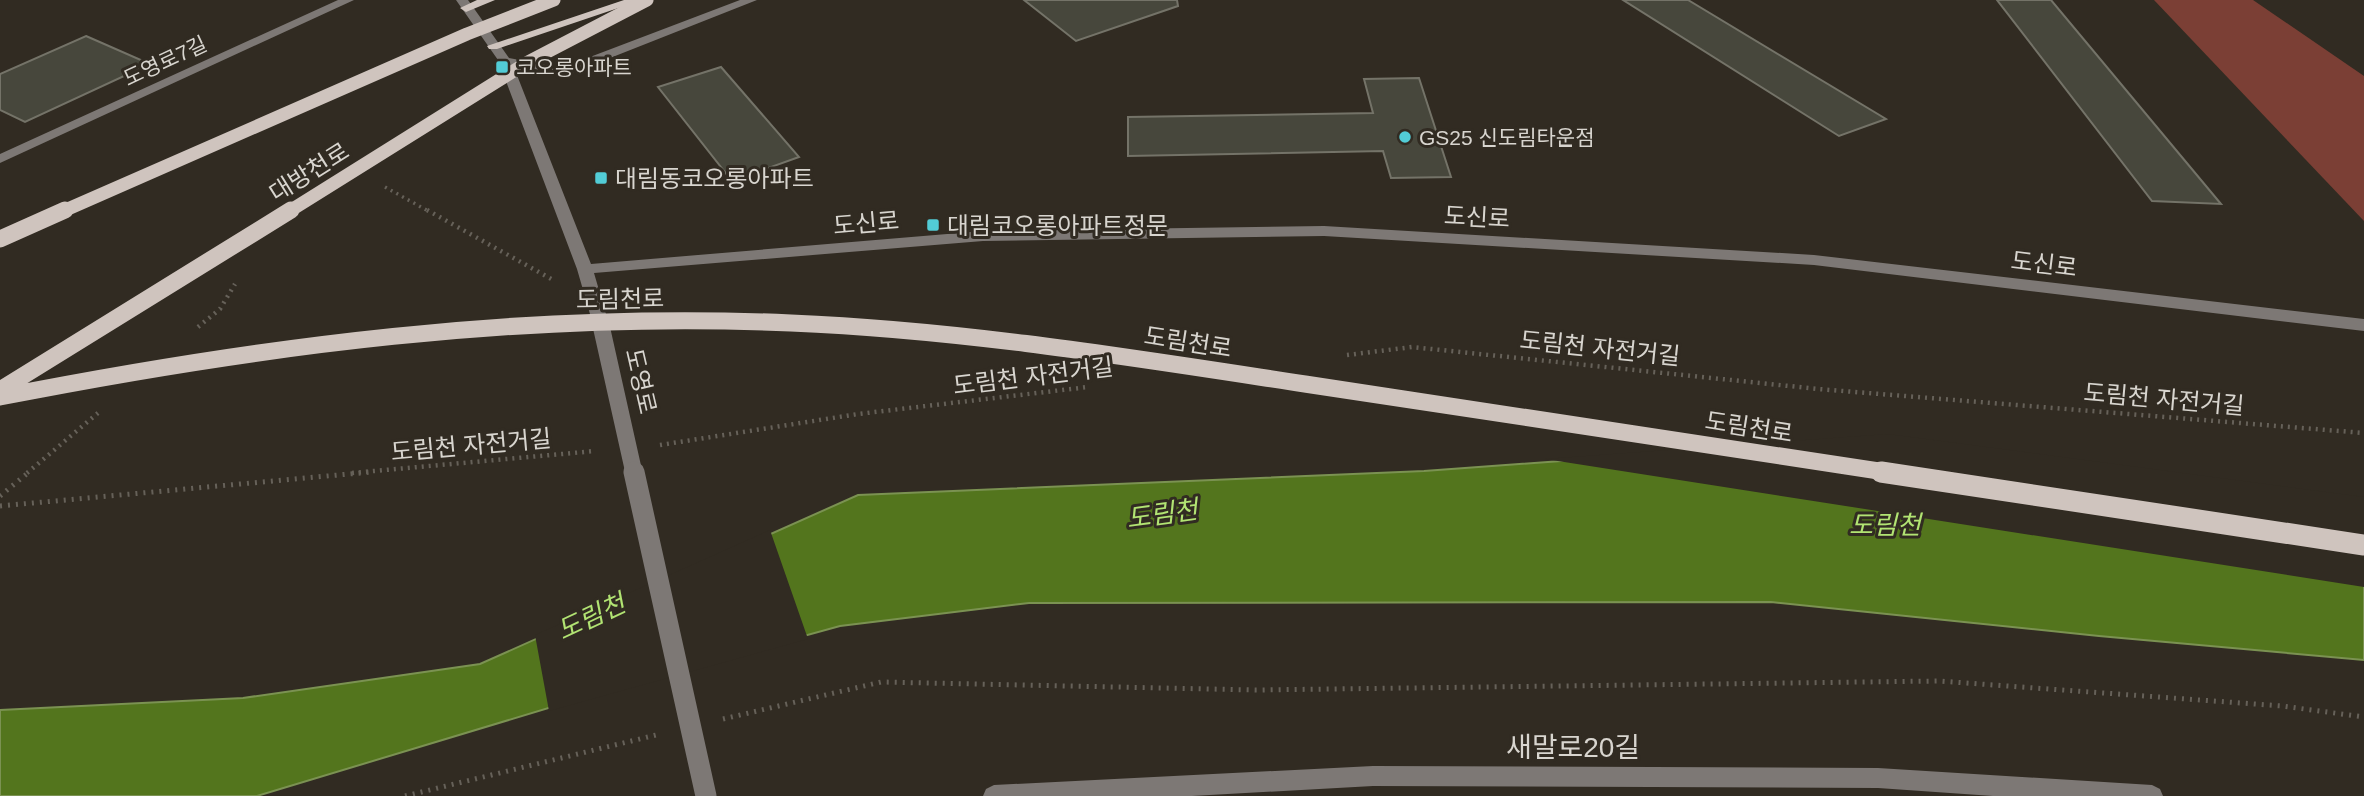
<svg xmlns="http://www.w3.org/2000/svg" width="2364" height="796" font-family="Helvetica,'Noto Sans KR',sans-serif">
<rect width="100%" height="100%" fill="#312b22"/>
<!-- green -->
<path fill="#7b3f35" d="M 2154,0 L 2253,0 L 2364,76 L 2364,221 Z"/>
<!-- water -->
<path fill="#53751d" stroke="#7b9252" stroke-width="2" d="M 1888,437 L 2364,500 L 2364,660 L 2099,636 L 1771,602 L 1029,603 L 840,626 L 608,690 L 257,796 L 0,796 L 0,710 L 243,698 L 480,664 L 858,495 L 1424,471 Z"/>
<!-- pier -->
<path fill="#312b22" d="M 1888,434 L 2364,497 L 2364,587 L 1545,459 Z
M 770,530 L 808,639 L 549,711 L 535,635 Z"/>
<!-- building -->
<path fill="#47473c" stroke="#747368" stroke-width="2" d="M 1024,0 L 1177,0 L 1178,6 L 1076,41 Z
M 1623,0 L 1688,0 L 1886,119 L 1839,136 Z
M 1997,0 L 2051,0 L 2221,204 L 2152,201 Z
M 86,36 L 150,64 L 25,122 L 0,110 L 0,74 Z
M 721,67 L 799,157 L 732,181 L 658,87 Z
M 1419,78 L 1451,177 L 1391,178 L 1383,151 L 1128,156 L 1128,117 L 1373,113 L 1364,79 Z"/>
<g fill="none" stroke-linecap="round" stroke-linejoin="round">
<!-- path-far2 -->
<path stroke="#666159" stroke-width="3.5" stroke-dasharray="2 4.5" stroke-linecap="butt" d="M 385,187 L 430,212"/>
<!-- path-far1 -->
<path stroke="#666159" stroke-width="4.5" stroke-dasharray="2 5" stroke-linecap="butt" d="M 427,210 L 555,281
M 198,327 L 220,309 L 235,284
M 1347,355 L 1412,347 L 1818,389 L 2364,433
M 660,445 L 858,414 L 1088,387
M 27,473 L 98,413
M 352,473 L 595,451"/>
<!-- path -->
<path stroke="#666159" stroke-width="5" stroke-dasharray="2 6" stroke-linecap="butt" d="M 0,496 L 29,472
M 0,506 L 371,472
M 723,719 L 881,682 L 1256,690 L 1939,681 L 2282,706 L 2364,717
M 405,796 L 656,735"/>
<!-- minor -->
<path fill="#7d7875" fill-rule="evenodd" d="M 338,0 L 354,0 L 0,163 L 0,154 Z
M 456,0 L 468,0 L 509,58 L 561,68 L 740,0 L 757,0 L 567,75 L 513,65 L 591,264 L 983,231 L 1324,226 L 1814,255 L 2364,319 L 2364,331 L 1814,265 L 1324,236 L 983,241 L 594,273 L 608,321 L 600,326 L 592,321 L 577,269 L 498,60 Z
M 1373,766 L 1878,768 L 2152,785 L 2160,789 L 2163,796 L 1993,796 L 1878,788 L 1373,786 L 1192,796 L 983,796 L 986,789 L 994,785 Z"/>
<!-- major -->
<path fill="#cfc4be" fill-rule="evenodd" d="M 477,0 L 495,0 L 466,12 L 460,8 Z
M 624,0 L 642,0 L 497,49 L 489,49 L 487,46 Z"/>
<!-- minor-bridge-far1 -->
<path stroke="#7d7875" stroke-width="17" d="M 600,321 L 634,473"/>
<!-- minor-bridge -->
<path stroke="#7d7875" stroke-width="21" d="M 634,472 L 706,796"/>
<!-- major-bridge-far2 -->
<path stroke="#cfc4be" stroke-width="13" d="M 61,212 L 467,34 L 554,0
M 288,212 L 528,62 L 647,0"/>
<!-- major-bridge-far1 -->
<path stroke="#cfc4be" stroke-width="17" d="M 0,239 L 65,210
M 0,390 L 291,210
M 0,397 C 260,346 525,311 791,323 C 963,330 1134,358 1305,384 C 1501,414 1697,444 1892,473"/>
<!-- major-bridge -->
<path stroke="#cfc4be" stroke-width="21" d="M 1881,472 L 2364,545"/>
</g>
<!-- markers -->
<g fill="#52ccd6" stroke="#312b22" stroke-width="2.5">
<rect x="495" y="60" width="14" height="14" rx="3.5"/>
<circle cx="1405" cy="137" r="7"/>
<rect x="594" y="171" width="14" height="14" rx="3.5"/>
<rect x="926" y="218" width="14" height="14" rx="3.5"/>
</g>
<g text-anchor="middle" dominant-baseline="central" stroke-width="6" stroke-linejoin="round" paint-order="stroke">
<!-- far-street labels -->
<g font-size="21" fill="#d8d5cf" stroke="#312b22">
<text transform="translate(165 61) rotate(-25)">도영로7길</text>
</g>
<!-- far-poi labels -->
<g font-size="21" fill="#d8d5cf" stroke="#312b22" text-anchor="start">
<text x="516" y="67">코오롱아파트</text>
<text x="1419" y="137">GS25 신도림타운점</text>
</g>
<!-- street labels -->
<g font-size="24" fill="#d8d5cf" stroke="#312b22">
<text transform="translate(309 172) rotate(-32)">대방천로</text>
<text transform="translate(1477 217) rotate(3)">도신로</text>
<text transform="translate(866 223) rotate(-5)">도신로</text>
<text transform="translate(2044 264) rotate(7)">도신로</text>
<text transform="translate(620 299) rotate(-1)">도림천로</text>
<text transform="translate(1188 342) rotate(9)">도림천로</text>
<text transform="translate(1600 348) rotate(6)">도림천 자전거길</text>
<text transform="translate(1033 376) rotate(-7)">도림천 자전거길</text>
<text transform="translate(641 381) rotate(77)">도영로</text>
<text transform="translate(2164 399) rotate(5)">도림천 자전거길</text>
<text transform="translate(1749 427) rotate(9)">도림천로</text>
<text transform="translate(471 445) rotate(-5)">도림천 자전거길</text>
</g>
<!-- poi labels -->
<g font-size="24" fill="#d8d5cf" stroke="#312b22" text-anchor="start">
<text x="615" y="178">대림동코오롱아파트</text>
<text x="947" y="225">대림코오롱아파트정문</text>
</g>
<!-- water labels -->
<g font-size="26" font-style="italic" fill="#b2e473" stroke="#312b22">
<text transform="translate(1162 514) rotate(-8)">도림천</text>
<text x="1885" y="525">도림천</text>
<text transform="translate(591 617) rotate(-25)">도림천</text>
</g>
<!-- near-street labels -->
<g font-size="28" fill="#d8d5cf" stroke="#312b22">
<text x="1573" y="747">새말로20길</text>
</g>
</g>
</svg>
